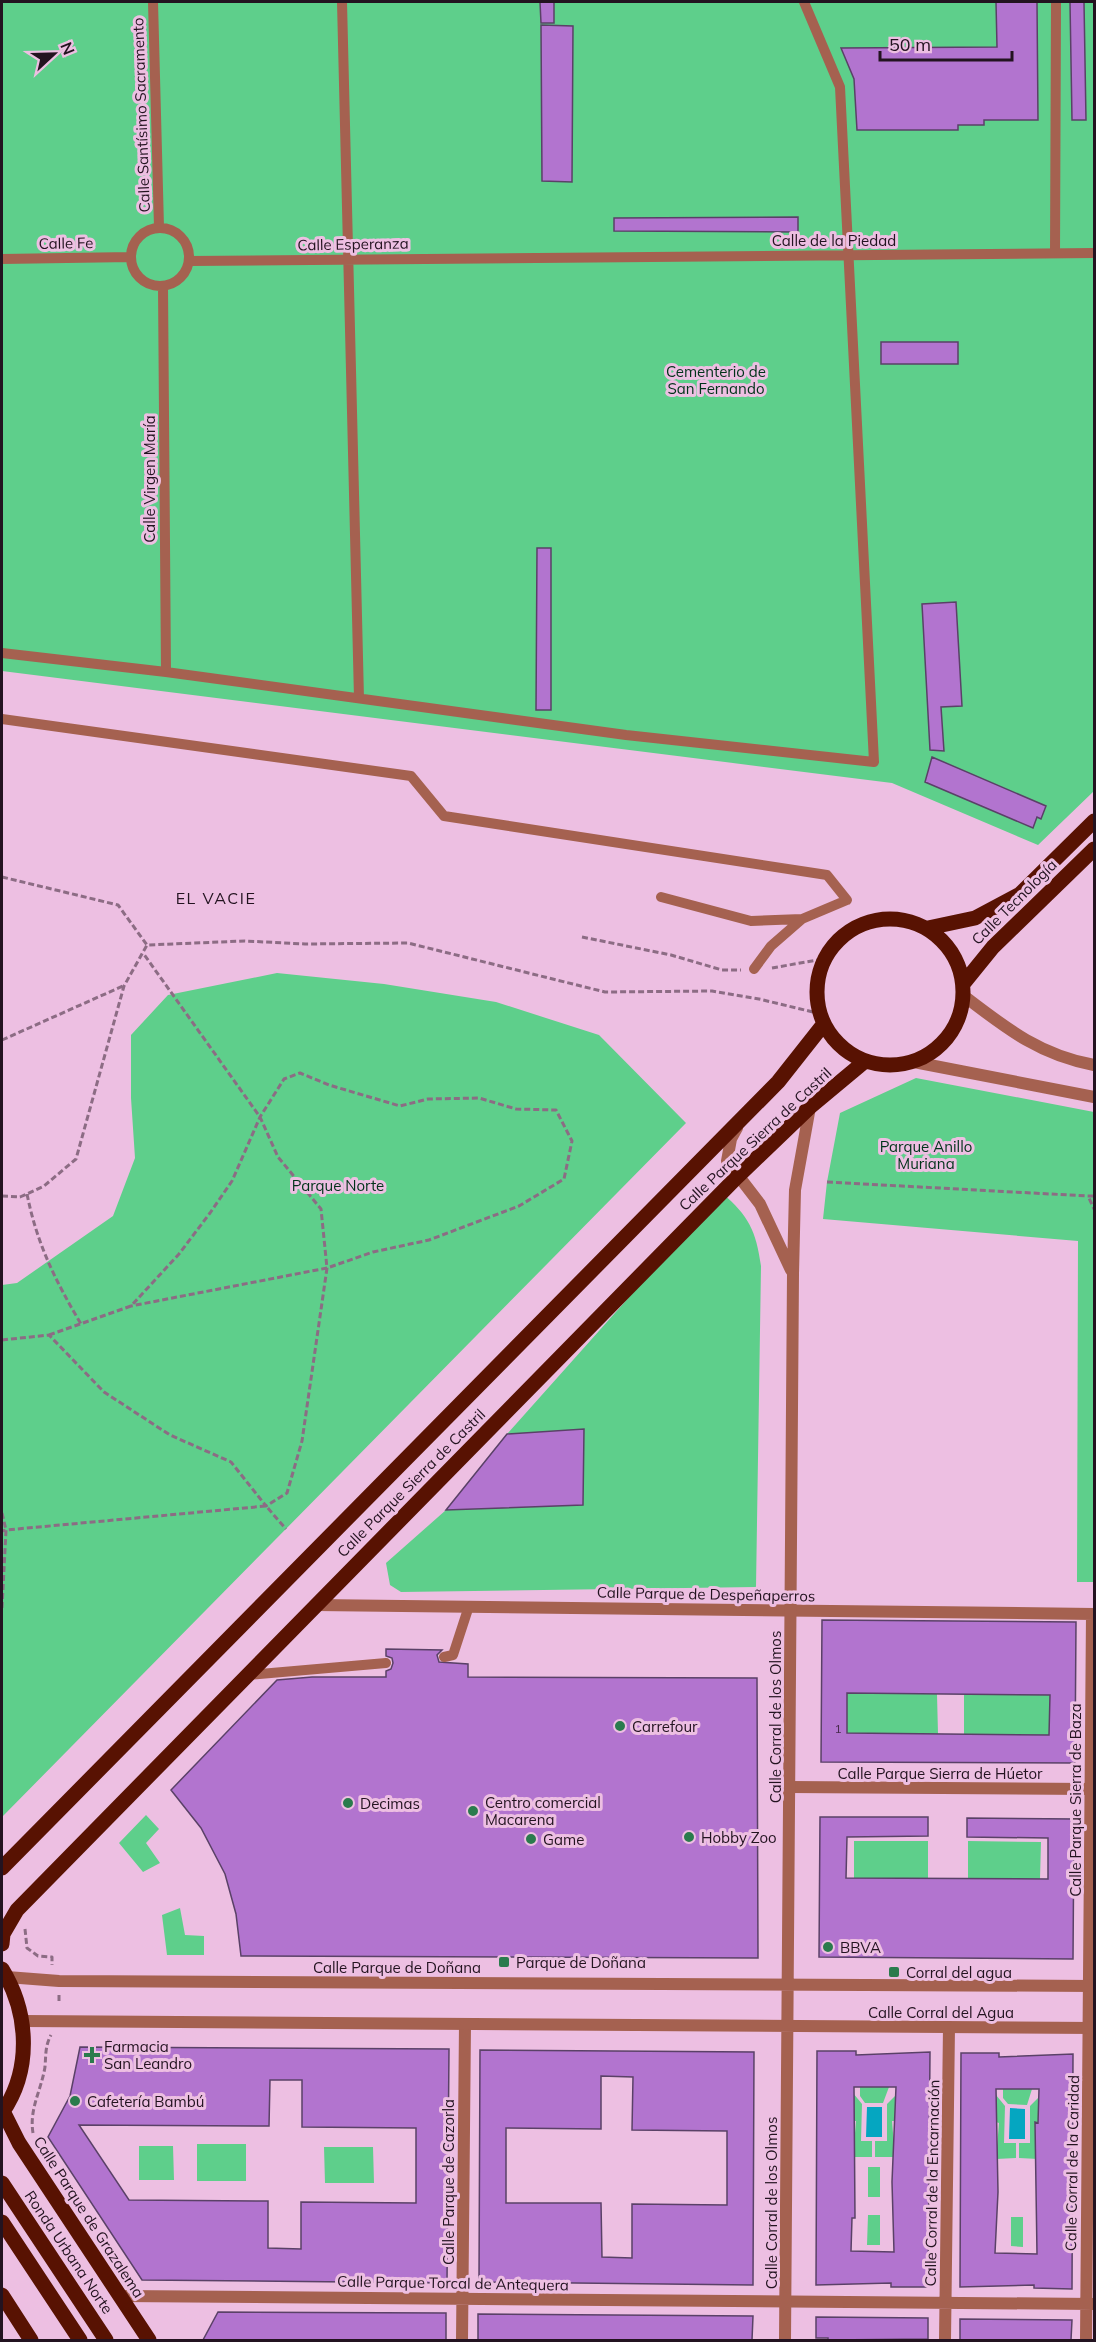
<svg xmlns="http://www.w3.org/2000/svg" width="1096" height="2342" font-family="Mulish,sans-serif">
<rect width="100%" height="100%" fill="#edbfe2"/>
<!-- green -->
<path fill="#5ecf8b" d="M 2,2 L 1094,2 L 1094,791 L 1038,845 L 892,783 L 2,671 Z
M 277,973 L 384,984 L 496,1002 L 599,1035 L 686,1123 L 2,1817 L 2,1285 L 17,1283 L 113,1216 L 135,1158 L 131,1098 L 131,1035 L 168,995 Z
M 916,1078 L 1094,1112 L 1094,1582 L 1077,1582 L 1078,1241 L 823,1219 L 827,1182 L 840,1113 Z
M 722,1193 C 749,1216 756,1231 761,1266 L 756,1587 L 401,1592 L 390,1585 L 386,1563 L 446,1510 L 507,1434 Z
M 834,1693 L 937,1694 L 938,1734 L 847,1733 L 847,1710 Z
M 964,1694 L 1063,1695 L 1050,1711 L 1049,1735 L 964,1734 Z
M 146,1815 L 159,1829 L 146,1843 L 160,1863 L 143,1872 L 119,1843 Z
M 854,1841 L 928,1841 L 928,1879 L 854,1878 Z
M 968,1841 L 1041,1842 L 1040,1879 L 968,1879 Z
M 180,1908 L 185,1935 L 204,1936 L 204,1955 L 167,1955 L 162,1915 Z
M 860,2087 L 889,2087 L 883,2103 L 865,2103 L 860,2096 Z
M 1003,2089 L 1032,2089 L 1027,2105 L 1008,2104 L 1003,2098 Z
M 853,2093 L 862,2104 L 861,2141 L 872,2141 L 872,2157 L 853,2157 L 856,2121 L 853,2121 Z
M 896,2095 L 895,2121 L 892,2121 L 895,2157 L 875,2157 L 875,2141 L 887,2141 L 887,2104 Z
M 996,2095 L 1005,2106 L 1004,2143 L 1016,2143 L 1016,2158 L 996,2159 L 999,2123 L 996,2122 Z
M 1039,2097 L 1038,2123 L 1035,2123 L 1035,2151 L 1038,2159 L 1019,2158 L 1019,2143 L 1030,2143 L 1030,2106 Z
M 197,2144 L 246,2144 L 246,2181 L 197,2181 Z
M 139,2146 L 173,2146 L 174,2180 L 139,2180 Z
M 324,2147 L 373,2147 L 374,2183 L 325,2183 Z
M 868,2167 L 880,2167 L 880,2197 L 868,2197 Z
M 868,2215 L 880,2215 L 880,2245 L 867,2245 Z
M 1011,2217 L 1023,2217 L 1023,2247 L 1011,2246 Z"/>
<!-- water -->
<path fill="#05a6c1" d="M 867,2107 L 882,2107 L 882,2137 L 866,2137 Z
M 1010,2108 L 1025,2109 L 1025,2139 L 1009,2139 Z"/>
<!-- building -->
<path fill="#b274cf" stroke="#5a4167" stroke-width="1.5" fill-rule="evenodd" d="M 540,2 L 554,2 L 554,23 L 541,23 Z
M 996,2 L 1037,2 L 1038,120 L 984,120 L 984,125 L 958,125 L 958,130 L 857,130 L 854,79 L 841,48 L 997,47 Z
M 1070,2 L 1084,2 L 1086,120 L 1072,120 Z
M 541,25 L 573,26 L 572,182 L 542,181 Z
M 798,217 L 798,232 L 614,231 L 614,218 Z
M 881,342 L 958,342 L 958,364 L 881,364 Z
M 537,548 L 551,548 L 551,710 L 536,710 Z
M 956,602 L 962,706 L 941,707 L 944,751 L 930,750 L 922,604 Z
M 932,757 L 1046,806 L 1041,819 L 1037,817 L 1033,828 L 925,782 Z
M 584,1429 L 583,1505 L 446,1510 L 507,1434 Z
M 822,1620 L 1076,1622 L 1075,1763 L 821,1762 ZM 847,1693 L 1050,1695 L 1049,1735 L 847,1733 Z
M 386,1649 L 442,1650 L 437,1655 L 439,1662 L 468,1664 L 468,1677 L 757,1678 L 758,1958 L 241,1956 L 236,1914 L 225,1874 L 201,1828 L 171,1790 L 277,1680 L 312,1677 L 386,1677 L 386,1671 L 391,1669 L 393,1663 L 392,1658 L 386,1656 Z
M 820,1817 L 928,1817 L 928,1836 L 847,1837 L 846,1878 L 1048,1879 L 1048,1838 L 967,1837 L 967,1818 L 1074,1819 L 1073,1959 L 819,1957 Z
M 80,2047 L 449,2049 L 447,2283 L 142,2280 L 48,2137 L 70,2096 ZM 270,2080 L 302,2080 L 302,2127 L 416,2128 L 416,2203 L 301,2202 L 301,2249 L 268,2248 L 268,2201 L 129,2200 L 79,2125 L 269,2126 Z
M 480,2050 L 754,2052 L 753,2285 L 479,2282 ZM 601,2076 L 633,2077 L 632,2130 L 727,2131 L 727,2205 L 632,2204 L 632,2258 L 602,2257 L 601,2203 L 506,2203 L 506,2128 L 601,2129 Z
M 817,2051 L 856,2051 L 856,2055 L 930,2052 L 928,2287 L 891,2287 L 891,2283 L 816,2285 ZM 854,2087 L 896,2087 L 892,2182 L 894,2252 L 851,2251 L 852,2218 L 855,2218 Z
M 961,2053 L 999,2053 L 999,2057 L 1073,2054 L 1072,2289 L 1034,2288 L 1034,2285 L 960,2287 ZM 996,2089 L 1039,2089 L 1038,2123 L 1035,2122 L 1037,2254 L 995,2253 L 998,2192 Z
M 218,2312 L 446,2313 L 446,2340 L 203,2340 Z
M 478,2314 L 753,2316 L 752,2340 L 478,2340 Z
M 816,2317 L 928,2318 L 928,2339 L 828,2340 L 828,2338 L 816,2338 Z
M 960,2319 L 1072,2320 L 1071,2340 L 960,2340 Z"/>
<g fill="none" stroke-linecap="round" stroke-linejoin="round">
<!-- path -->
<path stroke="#8c6c84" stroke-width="3" stroke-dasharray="6 3" stroke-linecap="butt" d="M 2,877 L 118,905 L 147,945 L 245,941 L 305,944 L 408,943 L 605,992 L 712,991 L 759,999 L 813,1012
M 582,937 L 671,955 L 722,970 L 741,970
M 772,968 L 823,959
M 2,1040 L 123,986
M 827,1182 L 1088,1196
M 27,1194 C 37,1244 55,1280 81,1324
M 2,1196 L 20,1197 L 44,1186 L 76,1159 L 124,986 L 147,945
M 1094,1196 L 1088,1196 L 1094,1209
M 49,1335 L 131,1306 L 179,1254 L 210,1213 L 232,1181 L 260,1117 L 284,1079 L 300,1073 L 329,1085 L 400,1106 L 428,1099 L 479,1098 L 516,1109 L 556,1110 L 572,1141 L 564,1179 L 519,1206 L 429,1240 L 373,1252 L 327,1268 L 131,1306
M 2,1340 L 49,1335 L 104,1392 L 170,1435 L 231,1462 L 266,1506 L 287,1493 L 302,1441 L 327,1268 L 321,1209 L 278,1157 L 260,1117 L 143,953
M 2,1513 L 6,1530 L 2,1531
M 2,1608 L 6,1530 L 266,1506 L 286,1529
M 25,1929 L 27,1948 L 38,1956 L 52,1957 L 52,1965
M 59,1995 L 59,2004
M 33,2133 C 29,2109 41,2091 45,2067 C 46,2055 45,2046 51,2035"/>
<!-- service -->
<path stroke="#a56150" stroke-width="10" d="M 153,2 L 159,227
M 342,2 L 359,698
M131 257a29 29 0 1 1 58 0a29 29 0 1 1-58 0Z
M 1055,253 L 1056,2
M 2,259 L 131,257
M 189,261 L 1094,253
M 163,286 L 166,672
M 2,653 L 166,672 L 626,735 L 874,762 L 840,87 L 804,2
M 2,719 L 411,776 L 444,816 L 827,875 L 847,900 L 802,919 L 751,921 L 661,897
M 754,969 L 771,946 L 802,919
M 444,1657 L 453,1655 L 469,1606
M 247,1675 L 386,1663"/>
<!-- minor -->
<path stroke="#a56150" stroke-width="12" d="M 316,1605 L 1094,1614
M 789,1787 L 1090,1789
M 120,2296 L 1094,2304
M 462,2340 L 465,2024
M 945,2340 L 949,2027
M 1086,2340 L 1092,1614"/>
<!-- tertiary -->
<path stroke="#a56150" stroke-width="12" d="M 964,996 C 1007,1029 1040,1055 1094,1065
M 914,1062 L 1094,1097
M 737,1128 L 731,1139 L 727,1161 L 760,1204 L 791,1270
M 7,1977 L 59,1981 L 1094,1986
M 23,2021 L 1094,2028
M 785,2340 L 793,1274 L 795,1190 L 810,1107"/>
<!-- primary -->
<path stroke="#581202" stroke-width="15" d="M817 992a73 73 0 1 1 146 0a73 73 0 1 1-146 0Z
M 928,928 L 975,918 L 1020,894 L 1094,821
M 963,984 L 993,947 L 1094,849
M 2,1868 L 778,1082 L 823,1025
M 2,1944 L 3,1934 L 17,1910 L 737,1177 L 810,1107 L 864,1062
M 2,1969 C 29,2013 32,2070 2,2113
M 3,2111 L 19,2143 L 149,2340
M 2,2183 L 106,2340
M 2,2222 L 80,2340
M 2,2295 L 31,2340"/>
</g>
<!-- markers -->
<g fill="#2a7b4d" stroke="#edbfe2" stroke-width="2">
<circle cx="620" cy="1726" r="6"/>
<circle cx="348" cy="1803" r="6"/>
<circle cx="473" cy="1811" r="6"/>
<circle cx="689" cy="1837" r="6"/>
<circle cx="531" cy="1839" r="6"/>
<circle cx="828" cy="1947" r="6"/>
<rect x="498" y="1956" width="12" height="12" rx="3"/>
<rect x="888" y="1966" width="12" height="12" rx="3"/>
<path d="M89 2046h6v6h6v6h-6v6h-6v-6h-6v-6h6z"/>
<circle cx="75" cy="2101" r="6"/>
</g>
<g text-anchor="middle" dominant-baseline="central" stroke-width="6" stroke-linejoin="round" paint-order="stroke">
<!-- number labels -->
<g font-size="12" fill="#472b4c">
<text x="838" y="1728">1</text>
</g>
<!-- street labels -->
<g font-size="15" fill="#231320" stroke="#edbfe2">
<text transform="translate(141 115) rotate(-92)">Calle Santísimo Sacramento</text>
<text x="834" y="240">Calle de la Piedad</text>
<text transform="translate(66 243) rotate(-1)">Calle Fe</text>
<text transform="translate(353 244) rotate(-1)">Calle Esperanza</text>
<text transform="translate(149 479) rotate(-90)">Calle Virgen María</text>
<text transform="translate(1014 902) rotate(-45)">Calle Tecnología</text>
<text transform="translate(755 1139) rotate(-43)">Calle Parque Sierra de Castril</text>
<text transform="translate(411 1483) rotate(-45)">Calle Parque Sierra de Castril</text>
<text transform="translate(706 1594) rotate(1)">Calle Parque de Despeñaperros</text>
<text transform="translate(775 1717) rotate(-90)">Calle Corral de los Olmos</text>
<text x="940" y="1773">Calle Parque Sierra de Húetor</text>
<text transform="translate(1075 1800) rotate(-90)">Calle Parque Sierra de Baza</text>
<text x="397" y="1967">Calle Parque de Doñana</text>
<text x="941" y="2012">Calle Corral del Agua</text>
<text transform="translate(1072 2163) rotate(-89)">Calle Corral de la Caridad</text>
<text transform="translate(448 2182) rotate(-90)">Calle Parque de Cazorla</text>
<text transform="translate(932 2183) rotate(-89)">Calle Corral de la Encarnación</text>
<text transform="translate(771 2203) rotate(-90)">Calle Corral de los Olmos</text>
<text transform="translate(89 2217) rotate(57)">Calle Parque de Grazalema</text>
<text transform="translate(69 2252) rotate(56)">Ronda Urbana Norte</text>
<text transform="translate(453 2283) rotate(1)">Calle Parque Torcal de Antequera</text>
</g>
<!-- park labels -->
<g font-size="15" fill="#003319" stroke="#edbfe2">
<text x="716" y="371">Cementerio de<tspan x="716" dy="17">San Fernando</tspan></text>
<text x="926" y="1146">Parque Anillo<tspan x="926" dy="17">Muriana</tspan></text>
<text x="338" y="1185">Parque Norte</text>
</g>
<!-- poi labels -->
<g font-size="15" fill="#231320" stroke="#edbfe2" text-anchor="start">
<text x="632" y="1726">Carrefour</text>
<text x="485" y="1802">Centro comercial<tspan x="485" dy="17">Macarena</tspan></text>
<text x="360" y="1803">Decimas</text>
<text x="701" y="1837">Hobby Zoo</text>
<text x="543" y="1839">Game</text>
<text x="840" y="1947">BBVA</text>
<text x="516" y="1962">Parque de Doñana</text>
<text x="906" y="1972">Corral del agua</text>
<text x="104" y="2046">Farmacia<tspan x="104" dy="17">San Leandro</tspan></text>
<text x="87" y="2101">Cafetería Bambú</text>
</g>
<!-- neighbourhood labels -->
<g font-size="16" letter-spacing="1.5" fill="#231320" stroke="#edbfe2">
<text x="216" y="898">EL VACIE</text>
</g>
</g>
<!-- border -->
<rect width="1096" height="2342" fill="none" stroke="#231320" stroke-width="6"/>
<!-- north arrow -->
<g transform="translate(54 54) rotate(68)" stroke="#edbfe2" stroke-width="4.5" paint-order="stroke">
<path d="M0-4.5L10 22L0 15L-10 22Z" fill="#231320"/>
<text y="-9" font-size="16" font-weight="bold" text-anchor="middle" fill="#231320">N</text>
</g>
<!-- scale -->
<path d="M880 51v9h132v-9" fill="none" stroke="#231320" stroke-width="3"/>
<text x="889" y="51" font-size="18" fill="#231320" stroke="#edbfe2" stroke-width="4.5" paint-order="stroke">50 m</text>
</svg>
